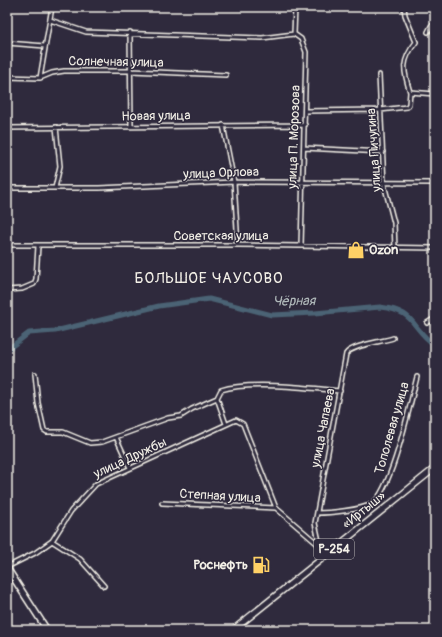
<svg xmlns="http://www.w3.org/2000/svg" width="442" height="637" font-family="Pangolin,sans-serif">
<rect width="100%" height="100%" fill="#2f2a3d"/>
<filter id="ink" filterUnits="userSpaceOnUse"><feTurbulence type="fractalNoise" baseFrequency=".025" numOctaves="2"/><feDisplacementMap in="SourceGraphic" scale="8" xChannelSelector="R" yChannelSelector="G"/><feConvolveMatrix kernelMatrix="1 2 1 2 8 2 1 2 1" color-interpolation-filters="sRGB"/></filter>
<g filter="url(#ink)">
<g fill="none" stroke-linecap="round" stroke-linejoin="round">
<!-- river -->
<path stroke="#4b6474" stroke-width="5" d="M 7,350 L 29,333 L 55,331 L 159,306 L 209,299 L 272,315 L 315,313 L 380,307 C 417,311 410,328 435,345"/>
<!-- minor casing -->
<g stroke="#f4f1e8" stroke-width="6">
<path id="minor" d="M 404,7 L 405,15 L 416,42 C 401,61 403,70 410,92
M 50,20 L 86,32 L 262,38 L 294,34
M 130,32 L 131,126
M 428,32 L 431,26 L 435,26
M 294,34 L 301,39 L 306,52 L 301,246
M 294,34 L 295,7
M 7,43 L 45,46
M 379,75 L 384,184 L 394,223 L 395,248
M 7,77 L 40,78 L 52,73 L 64,71 L 131,71 L 226,75
M 40,78 L 52,7
M 305,111 L 380,110 L 407,107 L 409,104 L 410,92 L 435,94
M 223,125 L 234,182 L 238,245
M 7,128 L 305,125
M 304,148 L 383,152
M 7,188 L 99,188 L 234,182 L 435,183
M 55,188 L 60,166 L 56,127
M 7,245 L 238,245 L 435,248
M 7,290 L 22,289 L 34,284 L 36,279 L 38,246
M 427,323 L 435,318
M 35,374 L 38,403 L 44,430 L 47,432 L 63,432 L 90,443 L 102,442 L 168,418 L 181,416 L 192,409 L 217,398
M 217,398 L 221,390 C 249,381 310,388 340,391
M 217,398 L 226,424
M 116,437 L 130,468
M 162,503 L 276,508
M 317,513 C 329,513 361,510 372,504 C 392,490 410,404 417,377
M 52,541 L 71,511 L 96,484 L 236,420 L 243,424 L 276,508 L 320,546
M 326,555 L 320,546 L 315,523 L 346,354 C 352,345 381,342 393,338
M 7,567 L 35,553 L 52,541 L 80,559 L 104,586"/>
</g>
<!-- trunk casing -->
<g stroke="#f4f1e8" stroke-width="8">
<path id="trunk" d="M 7,568 L 47,630
M 233,630 L 435,468"/>
</g>
<!-- minor -->
<use href="#minor" stroke="#2f2a3d" stroke-width="3"/>
<!-- trunk -->
<use href="#trunk" stroke="#2f2a3d" stroke-width="5"/>
</g>
</g>
<!-- icons -->
<defs>
<g id="shop-bare" transform="scale(1.38)"><path d="M-5-2.5h2.3a2.7 3.5 0 0 1 5.4 0H5L5.5 6h-11ZM-1.5-2.5h3a1.5 2.3 0 0 0-3 0Z" fill="#ffd166" stroke="#2f2a3d" stroke-width="2.5" paint-order="stroke"/></g>
<g id="fuel-bare" transform="scale(1.38)"><path d="M-5.5-6h7V0h2V4h1.3V-2.5L3-4.5l.8-.8L6-3V5H2.5V1h-1V6h-7ZM-4.2-4.7v3.2H.2V-4.7Z" fill="#ffd166" stroke="#2f2a3d" stroke-width="2.5" paint-order="stroke"/></g>
</defs>
<g fill-rule="evenodd">
<use href="#shop-bare" x="356" y="250"/>
<use href="#fuel-bare" x="261" y="565"/>
</g>
<g text-anchor="middle" dominant-baseline="central" stroke-width="3" stroke-linejoin="round" paint-order="stroke">
<!-- shield labels -->
<rect fill="#2f2a3d" stroke="#b9b5b5" stroke-width="1" x="314" y="539" width="40" height="20" rx="3"/>
<g font-size="12" font-weight="bold" fill="#f4f1e8">
<text x="334" y="549">Р-254</text>
</g>
<!-- street labels -->
<g font-size="13" fill="#f4f1e8" stroke="#2f2a3d">
<text transform="translate(116 62) rotate(1)">Солнечная улица</text>
<text transform="translate(156 116) rotate(-1)">Новая улица</text>
<text transform="translate(294 137) rotate(-88)">улица П. Морозова</text>
<text transform="translate(374 150) rotate(-94)">улица Пичугина</text>
<text transform="translate(221 173) rotate(-2)">улица Орлова</text>
<text x="221" y="236">Советская улица</text>
<text transform="translate(323 428) rotate(-79)">улица Чапаева</text>
<text transform="translate(392 428) rotate(-74)">Тополевая улица</text>
<text transform="translate(130 458) rotate(-25)">улица Дружбы</text>
<text transform="translate(220 496) rotate(3)">Степная улица</text>
<text transform="translate(364 510) rotate(-39)">«Иртыш»</text>
</g>
<!-- poi labels -->
<g font-size="13" font-weight="bold" fill="#f4f1e8" stroke="#2f2a3d" text-anchor="start">
<text x="369" y="250">Ozon</text>
<text x="248" y="565" text-anchor="end">Роснефть</text>
</g>
<!-- water labels -->
<g font-size="14" font-style="italic" fill="#b0b9ba" stroke="#2f2a3d">
<text transform="translate(294 301) rotate(-1)">Чёрная</text>
</g>
<!-- quarter labels -->
<g font-size="15" letter-spacing="1" fill="#f4f1e8" stroke="#2f2a3d">
<text x="209" y="278">БОЛЬШОЕ ЧАУСОВО</text>
</g>
</g>
<!-- margin -->
<rect width="442" height="637" fill="none" stroke="#2f2a3d" stroke-width="24"/>
<rect x="12" y="12" width="418" height="613" fill="none" stroke="#f4f1e8" stroke-width="1.5" filter="url(#ink)"/>
</svg>
